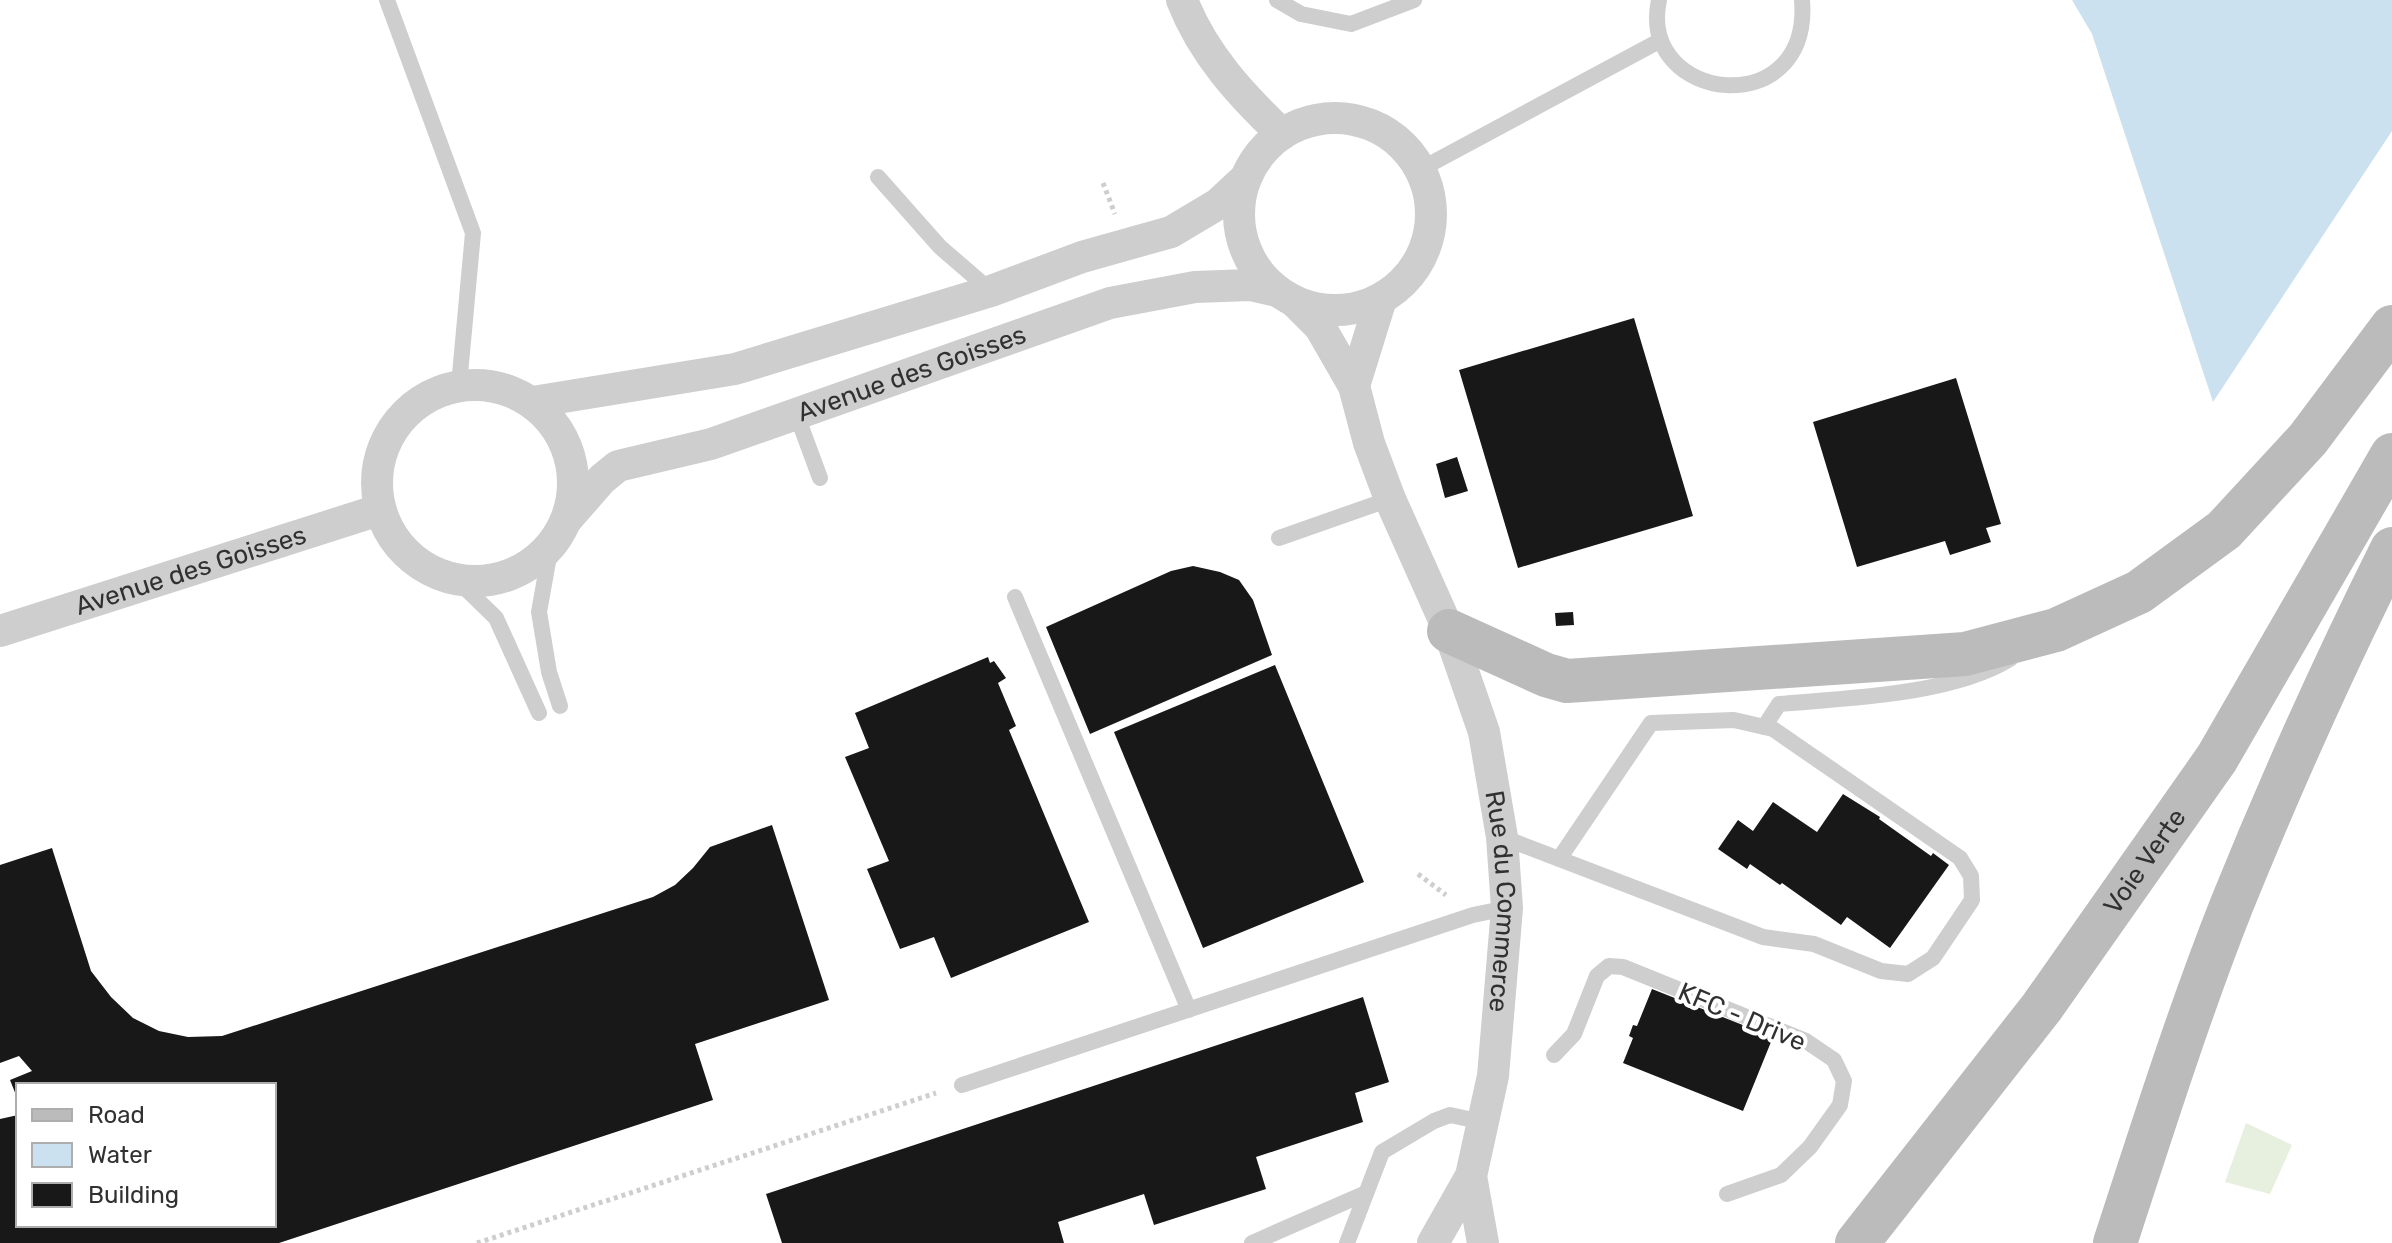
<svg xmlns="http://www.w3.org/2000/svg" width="2392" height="1243" font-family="Rubik,sans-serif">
<rect width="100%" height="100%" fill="#fff"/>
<!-- green -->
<path fill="#e7efdf" d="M 2246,1123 L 2292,1145 L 2270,1194 L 2225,1182 Z"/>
<!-- water -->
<path fill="#cbe1ef" d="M 2072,0 L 2392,0 L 2392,131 L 2213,402 L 2092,34 Z"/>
<!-- building -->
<path fill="#181818" d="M 1634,318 L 1693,516 L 1518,568 L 1459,370 Z
M 1956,378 L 2001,524 L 1986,528 L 1991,542 L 1950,555 L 1945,541 L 1857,567 L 1813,422 Z
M 1457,457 L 1468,491 L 1445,498 L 1436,464 Z
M 1193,566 L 1220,572 L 1239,580 L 1253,600 L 1272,655 L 1090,734 L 1046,627 L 1171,571 Z
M 1573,612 L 1574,625 L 1556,626 L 1555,613 Z
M 988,657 L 990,663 L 994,661 L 1006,678 L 998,683 L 1016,726 L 1009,730 L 1089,922 L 951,978 L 934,937 L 900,949 L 867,869 L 889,861 L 845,757 L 869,748 L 855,713 Z
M 1275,665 L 1364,882 L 1203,948 L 1114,732 Z
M 1843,794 L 1880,817 L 1879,819 L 1931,856 L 1933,853 L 1949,865 L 1890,948 L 1847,917 L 1841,925 L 1782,883 L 1780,885 L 1750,864 L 1747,869 L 1718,849 L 1738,820 L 1753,831 L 1773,802 L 1817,832 Z
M 772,825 L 829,1000 L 695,1044 L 713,1100 L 279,1243 L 0,1243 L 0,1119 L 18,1115 L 18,1225 L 274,1225 L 274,1085 L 18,1085 L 18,1100 L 10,1080 L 32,1071 L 19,1056 L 0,1063 L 0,865 L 52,848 L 91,971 L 111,997 L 133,1018 L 159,1031 L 188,1037 L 222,1036 L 653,897 L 675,885 L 693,868 L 710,847 Z
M 1652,989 L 1773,1037 L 1743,1111 L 1623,1063 L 1633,1038 L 1629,1036 L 1633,1025 L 1637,1026 Z
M 1363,997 L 1389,1082 L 1355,1093 L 1363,1122 L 1256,1157 L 1266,1189 L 1154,1225 L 1144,1194 L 1058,1222 L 1064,1243 L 782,1243 L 766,1194 Z"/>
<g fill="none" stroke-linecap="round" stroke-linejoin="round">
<!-- path -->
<path stroke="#cecece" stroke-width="5" stroke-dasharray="4 4" stroke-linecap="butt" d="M 1103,183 L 1115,214
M 1418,874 L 1446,895
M 477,1243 L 936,1093"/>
<!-- service -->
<path stroke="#cecece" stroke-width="16" d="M 387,0 L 473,233 L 459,385
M 1277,0 L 1301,14 L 1351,24 L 1414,0
M 1659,0 C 1637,103 1812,124 1802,0
M 1421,169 L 1661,40
M 878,177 L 940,247 L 991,291
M 796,413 L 820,478
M 1279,538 L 1390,499
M 551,545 L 539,612 L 549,672 L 560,706
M 458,581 L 496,618 L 539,713
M 1015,597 L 1189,1010
M 1764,727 L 1779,704 C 1848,698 1951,695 2010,659
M 1502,837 L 1520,844 L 1763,937 L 1814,944 L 1881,971 L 1908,974 L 1933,958 L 1972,900 L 1971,876 L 1960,858 L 1773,729 L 1734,720 L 1651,723 L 1559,859
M 1554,1055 L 1574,1034 L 1597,976 L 1609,966 L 1623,967 L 1806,1041 L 1834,1060 L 1844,1081 L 1840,1105 L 1810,1147 L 1781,1175 L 1727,1194
M 962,1085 L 1473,915 L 1507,908
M 1252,1243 L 1366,1193
M 1347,1243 L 1382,1152 L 1434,1121 L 1450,1115 L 1483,1122"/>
<!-- minor -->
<g stroke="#cecece" stroke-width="32">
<path d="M 1182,0 C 1203,54 1241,95 1282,134"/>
<circle cx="1335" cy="214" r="96"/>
<path id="s1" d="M 1294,301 L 1320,327 L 1354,386 L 1369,443 L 1390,499 L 1449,631 L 1484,732 L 1502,837 L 1507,908 L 1493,1076 L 1471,1176 L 1433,1243"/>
<circle cx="475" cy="483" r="98"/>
<path d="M 1354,386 L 1381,299"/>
<path d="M 533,402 L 735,369 L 991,291 L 1082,257 L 1171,232 L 1218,204 L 1246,178"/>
<path id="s2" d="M 567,519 L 602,479 L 618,466 L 711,444 L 1110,303 L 1195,287 L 1250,285 L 1277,291"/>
<path id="s3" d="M 0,631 L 379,510"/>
<path d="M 1471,1176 L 1483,1243"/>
</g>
<!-- secondary -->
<g stroke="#bbb" stroke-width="44">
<path d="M 1449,631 L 1546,675 L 1567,681 L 1965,654 L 2056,630 L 2139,592 L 2224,530 L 2308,439 L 2392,327"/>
<path id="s4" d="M 1857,1243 L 2042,1007 L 2217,758 L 2392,455"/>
<path d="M 2115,1243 C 2152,1130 2188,1015 2232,904 C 2281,783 2334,665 2392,549"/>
</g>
</g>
<g text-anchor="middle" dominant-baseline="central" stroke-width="8" stroke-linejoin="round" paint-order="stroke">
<!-- street labels -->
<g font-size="26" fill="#313131" stroke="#fff">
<text stroke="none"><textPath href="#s2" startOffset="382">Avenue des Goisses</textPath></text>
<text stroke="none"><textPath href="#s3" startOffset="200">Avenue des Goisses</textPath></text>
<text stroke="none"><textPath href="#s4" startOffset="478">Voie Verte</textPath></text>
<text stroke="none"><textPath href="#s1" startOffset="646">Rue du Commerce</textPath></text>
<text transform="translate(1742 1017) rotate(23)">KFC - Drive</text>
</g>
</g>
<!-- legend -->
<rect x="16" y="1083" width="260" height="144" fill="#ffffff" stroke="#adadad" stroke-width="2"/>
<rect x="32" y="1109" width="40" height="12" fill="#bbbbbb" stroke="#adadad" stroke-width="2"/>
<text x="88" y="1123" font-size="24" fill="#313131">Road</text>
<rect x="32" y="1143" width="40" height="24" fill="#cbe1ef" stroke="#adadad" stroke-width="2"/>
<text x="88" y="1163" font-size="24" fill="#313131">Water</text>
<rect x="32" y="1183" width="40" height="24" fill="#181818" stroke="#adadad" stroke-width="2"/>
<text x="88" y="1203" font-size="24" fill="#313131">Building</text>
</svg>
